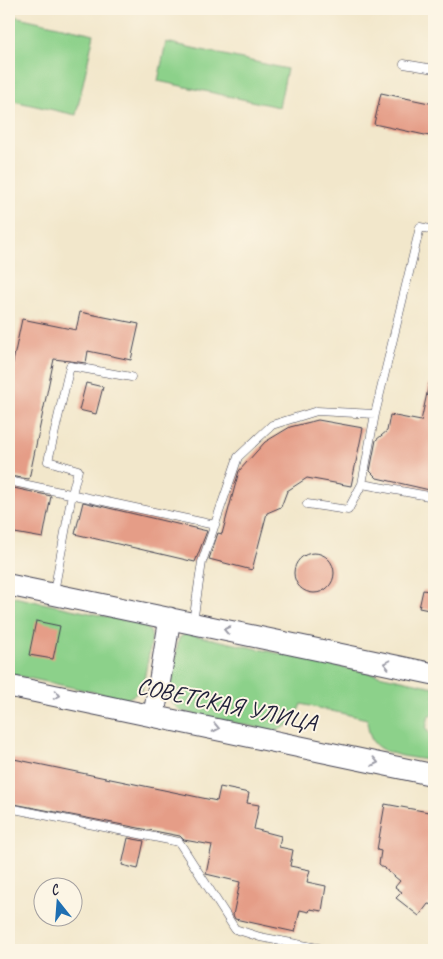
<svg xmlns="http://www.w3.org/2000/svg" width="443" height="959" font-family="Caveat,sans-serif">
<rect width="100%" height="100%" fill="#fcf5e5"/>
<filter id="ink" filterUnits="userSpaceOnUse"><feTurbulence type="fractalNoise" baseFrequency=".02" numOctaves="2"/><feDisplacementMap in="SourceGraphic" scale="10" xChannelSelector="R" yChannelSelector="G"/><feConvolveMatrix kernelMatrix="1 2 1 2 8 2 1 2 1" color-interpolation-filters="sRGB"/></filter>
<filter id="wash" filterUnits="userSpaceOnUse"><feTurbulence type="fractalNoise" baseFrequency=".0096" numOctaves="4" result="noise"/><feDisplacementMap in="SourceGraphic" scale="20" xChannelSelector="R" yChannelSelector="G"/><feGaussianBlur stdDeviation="1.12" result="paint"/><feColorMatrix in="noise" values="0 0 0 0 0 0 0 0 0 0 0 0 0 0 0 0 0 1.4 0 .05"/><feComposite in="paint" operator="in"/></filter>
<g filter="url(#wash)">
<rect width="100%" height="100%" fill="#f2e7cb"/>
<!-- green -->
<path fill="#8cd18a" stroke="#577a62" d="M 9,15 L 94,34 L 76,115 L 9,100 Z
M 166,42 L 287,69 L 279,107 L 158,81 Z
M 9,596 L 142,624 L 150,631 L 152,638 L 142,690 L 127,699 L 9,674 Z
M 185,634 L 189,634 L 434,687 L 434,714 L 429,715 L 426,729 L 434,739 L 434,761 C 418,758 377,756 371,738 C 368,733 368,725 367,719 L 301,704 C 295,720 289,728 273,731 L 180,711 L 173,704 L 170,693 L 178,642 L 179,638 Z"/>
<g id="blocks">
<!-- building -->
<path fill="#e59d87" d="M 381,93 L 434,104 L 434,137 L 374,124 Z
M 80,312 L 139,324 L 131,360 L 88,351 L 86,363 L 54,359 L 29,479 L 9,476 L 9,381 L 22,319 L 76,330 Z
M 86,383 L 103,387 L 96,414 L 79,410 Z
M 429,384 L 434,384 L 434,491 L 377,478 L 370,471 L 376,440 L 387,431 L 390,415 L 421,421 Z
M 318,420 L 363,428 L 351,486 L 307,478 L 287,491 L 281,507 L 267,513 L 252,570 L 209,559 L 218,533 L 222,534 L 239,471 L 265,442 L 290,427 Z
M 9,487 L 51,496 L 43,538 L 9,532 Z
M 83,502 L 207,531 L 195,562 L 75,534 Z
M294 573a20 20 0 1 1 40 0a20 20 0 1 1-40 0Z
M 423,590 L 434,592 L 434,611 L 419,608 Z
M 36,621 L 60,626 L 53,659 L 29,655 Z
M 9,758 L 217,801 L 220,787 L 249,793 L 247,803 L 259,805 L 254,829 L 281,836 L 279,847 L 293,850 L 290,866 L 310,870 L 307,882 L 326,886 L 322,911 L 310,909 L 309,912 L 300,910 L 295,932 L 235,919 L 233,915 L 240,882 L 206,874 L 212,845 L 184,840 L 180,836 L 9,803 Z
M 385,804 L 434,813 L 434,905 L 428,904 L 419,916 L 396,898 L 402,892 L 395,887 L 400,881 L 379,864 L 381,851 L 377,850 Z
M 128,838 L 144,841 L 138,869 L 122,865 Z"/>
</g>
</g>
<g filter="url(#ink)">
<use href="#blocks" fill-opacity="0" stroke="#414051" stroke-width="1"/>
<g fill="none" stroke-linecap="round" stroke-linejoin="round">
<!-- lane casing -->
<g stroke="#414051" stroke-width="9">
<path id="lane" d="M 404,64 L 434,69
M 375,414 L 420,227 L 434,230
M 9,481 L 215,525
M 307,504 L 348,510 L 362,484 L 434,497
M 54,592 L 72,494 L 78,470 L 48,461 L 70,366 L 131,377
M 193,622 L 202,562 L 238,457 L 272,425 L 317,411 L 375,414 L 362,484
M 9,808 L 179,842 L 235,929 L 260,937 L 328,950"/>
</g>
<!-- secondary casing -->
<g stroke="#414051" stroke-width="23">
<path id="secondary" d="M 9,585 L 434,674
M 9,686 L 434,775
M 154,715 L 170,618"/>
</g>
<!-- lane -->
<use href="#lane" stroke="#fff" stroke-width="8"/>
<!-- secondary -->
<use href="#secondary" stroke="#fff" stroke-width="21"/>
</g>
<!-- one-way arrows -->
<defs><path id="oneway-chevron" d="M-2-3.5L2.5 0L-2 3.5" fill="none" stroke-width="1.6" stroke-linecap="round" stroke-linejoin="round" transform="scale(1.25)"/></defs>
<g stroke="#9c9ca7">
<use href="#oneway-chevron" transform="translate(227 630) rotate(-168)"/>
<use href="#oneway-chevron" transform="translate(387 664) rotate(-168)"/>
<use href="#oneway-chevron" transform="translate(57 695) rotate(11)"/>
<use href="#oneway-chevron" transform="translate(216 728) rotate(12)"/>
<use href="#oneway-chevron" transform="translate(375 762) rotate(12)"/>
</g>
</g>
<g text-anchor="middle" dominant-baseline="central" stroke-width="4" stroke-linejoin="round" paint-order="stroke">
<!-- street labels -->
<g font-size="24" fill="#22223b" stroke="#fcf5e5">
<text transform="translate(227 704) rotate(12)">СОВЕТСКАЯ УЛИЦА</text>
</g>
</g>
<!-- margin -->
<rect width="443" height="959" fill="none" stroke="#fcf5e5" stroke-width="30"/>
<!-- north arrow -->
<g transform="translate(58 902) rotate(343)"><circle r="24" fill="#fcf5e5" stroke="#a5a1a1"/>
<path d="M0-4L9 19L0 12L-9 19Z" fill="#1f6fb2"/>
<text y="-8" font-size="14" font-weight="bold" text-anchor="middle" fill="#22223b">С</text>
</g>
</svg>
